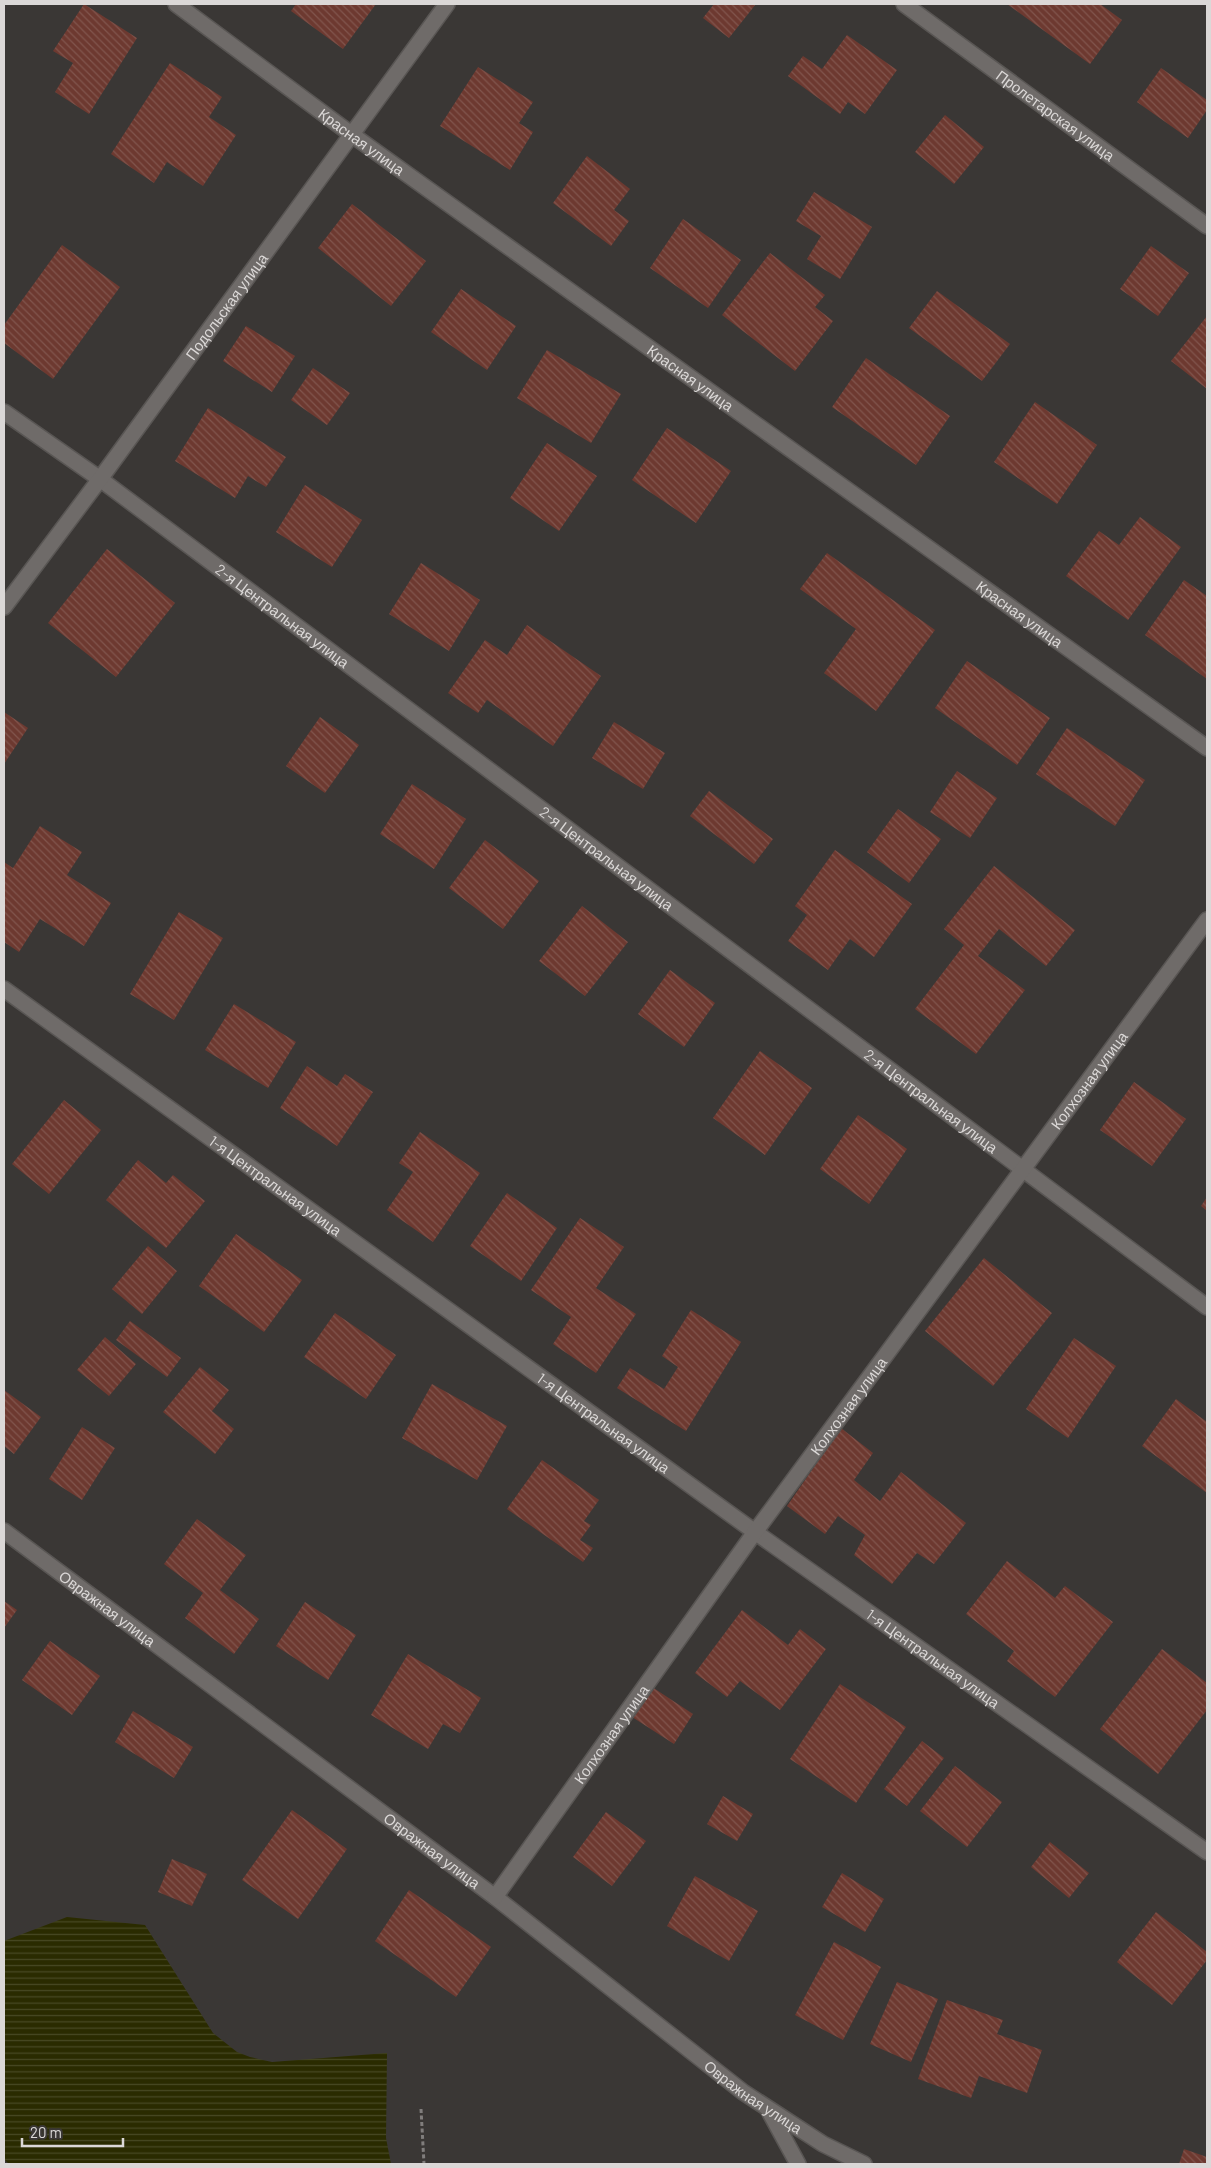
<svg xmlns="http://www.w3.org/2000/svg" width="1211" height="2168" font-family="Barlow,sans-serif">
<defs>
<pattern id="water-rules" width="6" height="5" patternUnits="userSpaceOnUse" patternTransform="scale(1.25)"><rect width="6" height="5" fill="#2a2b00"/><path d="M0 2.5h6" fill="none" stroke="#484924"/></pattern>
<pattern id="building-back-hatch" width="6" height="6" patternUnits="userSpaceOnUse" patternTransform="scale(1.25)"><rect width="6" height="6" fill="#6d3930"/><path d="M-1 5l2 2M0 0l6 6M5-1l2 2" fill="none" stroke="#81554d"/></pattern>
</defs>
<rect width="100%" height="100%" fill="#3a3735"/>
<!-- water -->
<path fill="url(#water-rules)" d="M 67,1917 L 145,1925 L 213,2033 L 237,2052 L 250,2057 L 272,2062 L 387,2053 L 386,2138 L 391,2164 L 9,2164 L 4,2159 L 4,1941 Z"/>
<!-- building -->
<path fill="url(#building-back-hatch)" d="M 84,4 L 137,38 L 89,114 L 55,92 L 73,63 L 53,51 Z
M 296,4 L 376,4 L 343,49 L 291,11 Z
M 714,4 L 756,4 L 729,38 L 703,18 Z
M 1007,4 L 1100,4 L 1122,20 L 1090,64 Z
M 847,35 L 897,70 L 865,114 L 848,102 L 840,114 L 788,76 L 803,56 L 822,69 Z
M 170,63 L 222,97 L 209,117 L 236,135 L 203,186 L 167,162 L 154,183 L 111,154 Z
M 478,67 L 533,102 L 519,123 L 533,132 L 510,170 L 440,126 Z
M 1161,68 L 1207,100 L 1207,110 L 1188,138 L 1137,102 Z
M 945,115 L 984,147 L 954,184 L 915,152 Z
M 587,156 L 630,189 L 614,210 L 629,221 L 611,246 L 553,203 Z
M 814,192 L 872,227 L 840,279 L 807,259 L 821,236 L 796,221 Z
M 352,204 L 426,261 L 391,306 L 318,248 Z
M 683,219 L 741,260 L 708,308 L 650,268 Z
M 62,245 L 120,287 L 53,379 L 4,343 L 4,325 Z
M 1151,246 L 1189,273 L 1158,316 L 1120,289 Z
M 770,253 L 825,295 L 815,307 L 833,321 L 795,371 L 722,315 Z
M 461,289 L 516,326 L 487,370 L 431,332 Z
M 937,291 L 1010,344 L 982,381 L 909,328 Z
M 1207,316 L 1207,389 L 1171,361 Z
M 246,326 L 295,356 L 272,392 L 223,361 Z
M 547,350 L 621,394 L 591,443 L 517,398 Z
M 866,358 L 950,416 L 916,465 L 832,407 Z
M 313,368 L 350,393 L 327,425 L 291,400 Z
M 1035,402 L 1097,445 L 1057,504 L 994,462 Z
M 208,408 L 286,457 L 266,487 L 248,476 L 235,498 L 175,461 Z
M 667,428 L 731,471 L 696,523 L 632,480 Z
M 547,443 L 597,476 L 559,531 L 510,498 Z
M 305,485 L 362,520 L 332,567 L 276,532 Z
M 1140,517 L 1181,547 L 1128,620 L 1066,576 L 1099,531 L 1119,545 Z
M 107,549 L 175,603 L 116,677 L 48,623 Z
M 827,553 L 935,630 L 876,711 L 824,673 L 856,629 L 800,589 Z
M 421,563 L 480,600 L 449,651 L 389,614 Z
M 1184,580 L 1207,596 L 1207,679 L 1145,635 Z
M 527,625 L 601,676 L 553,746 L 487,700 L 478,713 L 448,693 L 485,640 L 507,655 Z
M 967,661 L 1050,718 L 1017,765 L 935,708 Z
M 4,712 L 28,728 L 4,764 Z
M 320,717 L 359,745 L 325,793 L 286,766 Z
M 614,722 L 665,753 L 643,789 L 592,758 Z
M 1067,728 L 1145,780 L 1115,826 L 1036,774 Z
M 957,771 L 997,798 L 970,838 L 930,812 Z
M 412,784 L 466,819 L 434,869 L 380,834 Z
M 709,791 L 773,839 L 754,864 L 690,816 Z
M 898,809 L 941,839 L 909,883 L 867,852 Z
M 40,826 L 82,852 L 67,875 L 111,903 L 84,946 L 40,919 L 19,952 L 4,942 L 4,862 L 13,868 Z
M 485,840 L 539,881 L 503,929 L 449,888 Z
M 835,850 L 912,904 L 874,957 L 850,939 L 828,970 L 788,941 L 807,915 L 795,906 Z
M 994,866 L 1075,930 L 1046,966 L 999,929 L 978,956 L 1025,990 L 976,1054 L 915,1009 L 964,945 L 944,929 Z
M 582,906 L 628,942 L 585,996 L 539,961 Z
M 179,912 L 223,938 L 174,1020 L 130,994 Z
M 670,970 L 715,1003 L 684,1047 L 638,1014 Z
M 234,1004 L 296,1042 L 268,1088 L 205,1050 Z
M 760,1051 L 812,1088 L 765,1155 L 713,1118 Z
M 307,1066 L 337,1086 L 345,1074 L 373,1092 L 337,1146 L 280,1108 Z
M 1134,1082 L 1186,1119 L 1152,1166 L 1100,1130 Z
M 64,1100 L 101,1130 L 49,1194 L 12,1164 Z
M 858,1115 L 907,1149 L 869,1204 L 820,1169 Z
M 420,1132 L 480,1173 L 433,1242 L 387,1210 L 413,1172 L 399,1163 Z
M 138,1160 L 166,1183 L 173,1175 L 205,1201 L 166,1248 L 106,1200 Z
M 507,1193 L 557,1228 L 521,1281 L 470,1246 Z
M 1207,1197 L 1207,1211 L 1201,1206 Z
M 580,1218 L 624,1247 L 596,1288 L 636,1314 L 596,1373 L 553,1344 L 571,1317 L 531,1290 Z
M 236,1234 L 302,1280 L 264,1332 L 199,1286 Z
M 148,1246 L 177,1271 L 142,1314 L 112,1289 Z
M 984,1258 L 1052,1313 L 993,1386 L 925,1331 Z
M 691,1310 L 741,1342 L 686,1431 L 617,1388 L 630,1368 L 664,1389 L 678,1367 L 662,1356 Z
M 335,1313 L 396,1355 L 366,1399 L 304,1357 Z
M 130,1321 L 181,1358 L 167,1377 L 116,1340 Z
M 105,1337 L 136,1364 L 109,1396 L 77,1370 Z
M 1074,1338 L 1116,1366 L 1068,1438 L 1026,1409 Z
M 200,1367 L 229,1390 L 212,1411 L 234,1429 L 215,1454 L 163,1412 Z
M 432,1384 L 507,1426 L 477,1480 L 402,1438 Z
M 4,1390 L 41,1417 L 14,1454 L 4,1446 Z
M 1176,1399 L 1207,1422 L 1207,1493 L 1142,1446 Z
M 82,1427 L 115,1448 L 82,1500 L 49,1479 Z
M 841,1428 L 873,1453 L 854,1480 L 880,1501 L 901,1472 L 966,1523 L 934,1564 L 917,1553 L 892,1584 L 854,1555 L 865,1535 L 838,1516 L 825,1534 L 787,1506 Z
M 542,1460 L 599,1500 L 584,1521 L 591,1525 L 580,1540 L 593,1548 L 583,1562 L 507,1509 Z
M 197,1519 L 246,1555 L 220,1590 L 259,1619 L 234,1654 L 185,1618 L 203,1593 L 164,1564 Z
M 1007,1561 L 1055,1598 L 1065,1586 L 1113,1622 L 1055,1697 L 1007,1661 L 1014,1651 L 966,1614 Z
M 4,1601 L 17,1610 L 4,1628 Z
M 305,1602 L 356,1635 L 328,1680 L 276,1646 Z
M 742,1610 L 788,1645 L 800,1629 L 826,1649 L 780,1710 L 740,1681 L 727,1697 L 695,1673 Z
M 50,1641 L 100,1676 L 72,1715 L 22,1680 Z
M 1162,1649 L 1207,1683 L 1207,1710 L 1158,1774 L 1100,1729 Z
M 408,1654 L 481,1698 L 460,1733 L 443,1724 L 428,1749 L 371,1715 Z
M 840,1684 L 906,1727 L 856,1803 L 790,1759 Z
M 649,1685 L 693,1714 L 674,1744 L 629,1715 Z
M 133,1711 L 193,1747 L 174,1778 L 115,1742 Z
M 922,1741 L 944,1758 L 907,1806 L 884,1789 Z
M 955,1766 L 1002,1802 L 967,1847 L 920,1811 Z
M 723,1796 L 753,1814 L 737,1841 L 707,1824 Z
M 292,1810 L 347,1849 L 298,1919 L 242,1880 Z
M 606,1812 L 646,1841 L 612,1886 L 573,1857 Z
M 1050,1842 L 1089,1873 L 1069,1898 L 1031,1867 Z
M 172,1859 L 207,1874 L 192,1906 L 158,1892 Z
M 842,1873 L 884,1899 L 865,1932 L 822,1907 Z
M 695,1876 L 758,1911 L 729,1961 L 667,1926 Z
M 409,1890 L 491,1947 L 456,1997 L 375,1941 Z
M 1156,1912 L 1207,1952 L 1207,1960 L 1172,2005 L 1117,1962 Z
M 834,1942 L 881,1967 L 843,2040 L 795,2015 Z
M 897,1982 L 938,1999 L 911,2062 L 870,2044 Z
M 947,2000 L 1003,2020 L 997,2034 L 1042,2050 L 1027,2093 L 979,2076 L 971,2098 L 918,2079 Z
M 1184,2149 L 1207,2157 L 1207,2164 L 1179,2164 Z"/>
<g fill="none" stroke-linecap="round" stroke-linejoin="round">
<!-- minor casing -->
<g stroke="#595654" stroke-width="18">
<g id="minor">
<path id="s1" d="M 176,4 L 351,134 L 1207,748"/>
<path id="s2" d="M 904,4 L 1207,226"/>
<path id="s3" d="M 4,412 L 100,479 L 1207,1307"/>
<path id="s4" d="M 4,607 L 100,479 L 447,4"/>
<path id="s5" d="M 4,989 L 755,1532 L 1207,1852"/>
<path id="s6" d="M 4,1531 L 495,1897 L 743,2092 L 823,2144 L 864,2164"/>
<path id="s7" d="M 495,1897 L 755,1532 L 1207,920"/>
<path d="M 769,2111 L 798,2164"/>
</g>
</g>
<!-- path -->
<path stroke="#807d7c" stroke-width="3" stroke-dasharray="4 2.5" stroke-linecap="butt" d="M 421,2109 L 424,2164"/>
<!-- minor -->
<use href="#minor" stroke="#6f6b69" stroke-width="15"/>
</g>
<g text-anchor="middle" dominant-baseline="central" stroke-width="4" stroke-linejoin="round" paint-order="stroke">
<!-- street labels -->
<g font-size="15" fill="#dbd8d7" stroke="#3a3735">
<text stroke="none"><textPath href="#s2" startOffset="188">Пролетарская улица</textPath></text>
<text stroke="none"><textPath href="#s1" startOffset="231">Красная улица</textPath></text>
<text stroke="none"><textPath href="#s4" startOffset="374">Подольская улица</textPath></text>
<text stroke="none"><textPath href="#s1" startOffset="636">Красная улица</textPath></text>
<text stroke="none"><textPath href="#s1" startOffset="1041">Красная улица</textPath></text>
<text stroke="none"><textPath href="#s3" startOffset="345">2-я Центральная улица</textPath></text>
<text stroke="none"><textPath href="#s3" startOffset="750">2-я Центральная улица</textPath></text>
<text stroke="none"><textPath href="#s7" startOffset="1010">Колхозная улица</textPath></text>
<text stroke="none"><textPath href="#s3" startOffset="1155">2-я Центральная улица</textPath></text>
<text stroke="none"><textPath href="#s5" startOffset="335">1-я Центральная улица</textPath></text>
<text stroke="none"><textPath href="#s7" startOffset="605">Колхозная улица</textPath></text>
<text stroke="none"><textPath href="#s5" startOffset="740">1-я Центральная улица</textPath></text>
<text stroke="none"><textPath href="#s6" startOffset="129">Овражная улица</textPath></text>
<text stroke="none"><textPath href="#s5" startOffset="1145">1-я Центральная улица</textPath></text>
<text stroke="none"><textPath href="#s7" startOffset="200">Колхозная улица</textPath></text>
<text stroke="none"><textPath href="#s6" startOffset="534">Овражная улица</textPath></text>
<text stroke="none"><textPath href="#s6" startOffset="939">Овражная улица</textPath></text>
</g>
</g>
<!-- border -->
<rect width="1211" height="2168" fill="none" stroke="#dbd8d7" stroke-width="10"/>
<!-- scale -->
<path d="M22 2138v8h101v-8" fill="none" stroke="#dbd8d7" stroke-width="2.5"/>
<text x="30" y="2138" font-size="15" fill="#dbd8d7" stroke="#3a3735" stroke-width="4" paint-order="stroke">20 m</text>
</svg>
